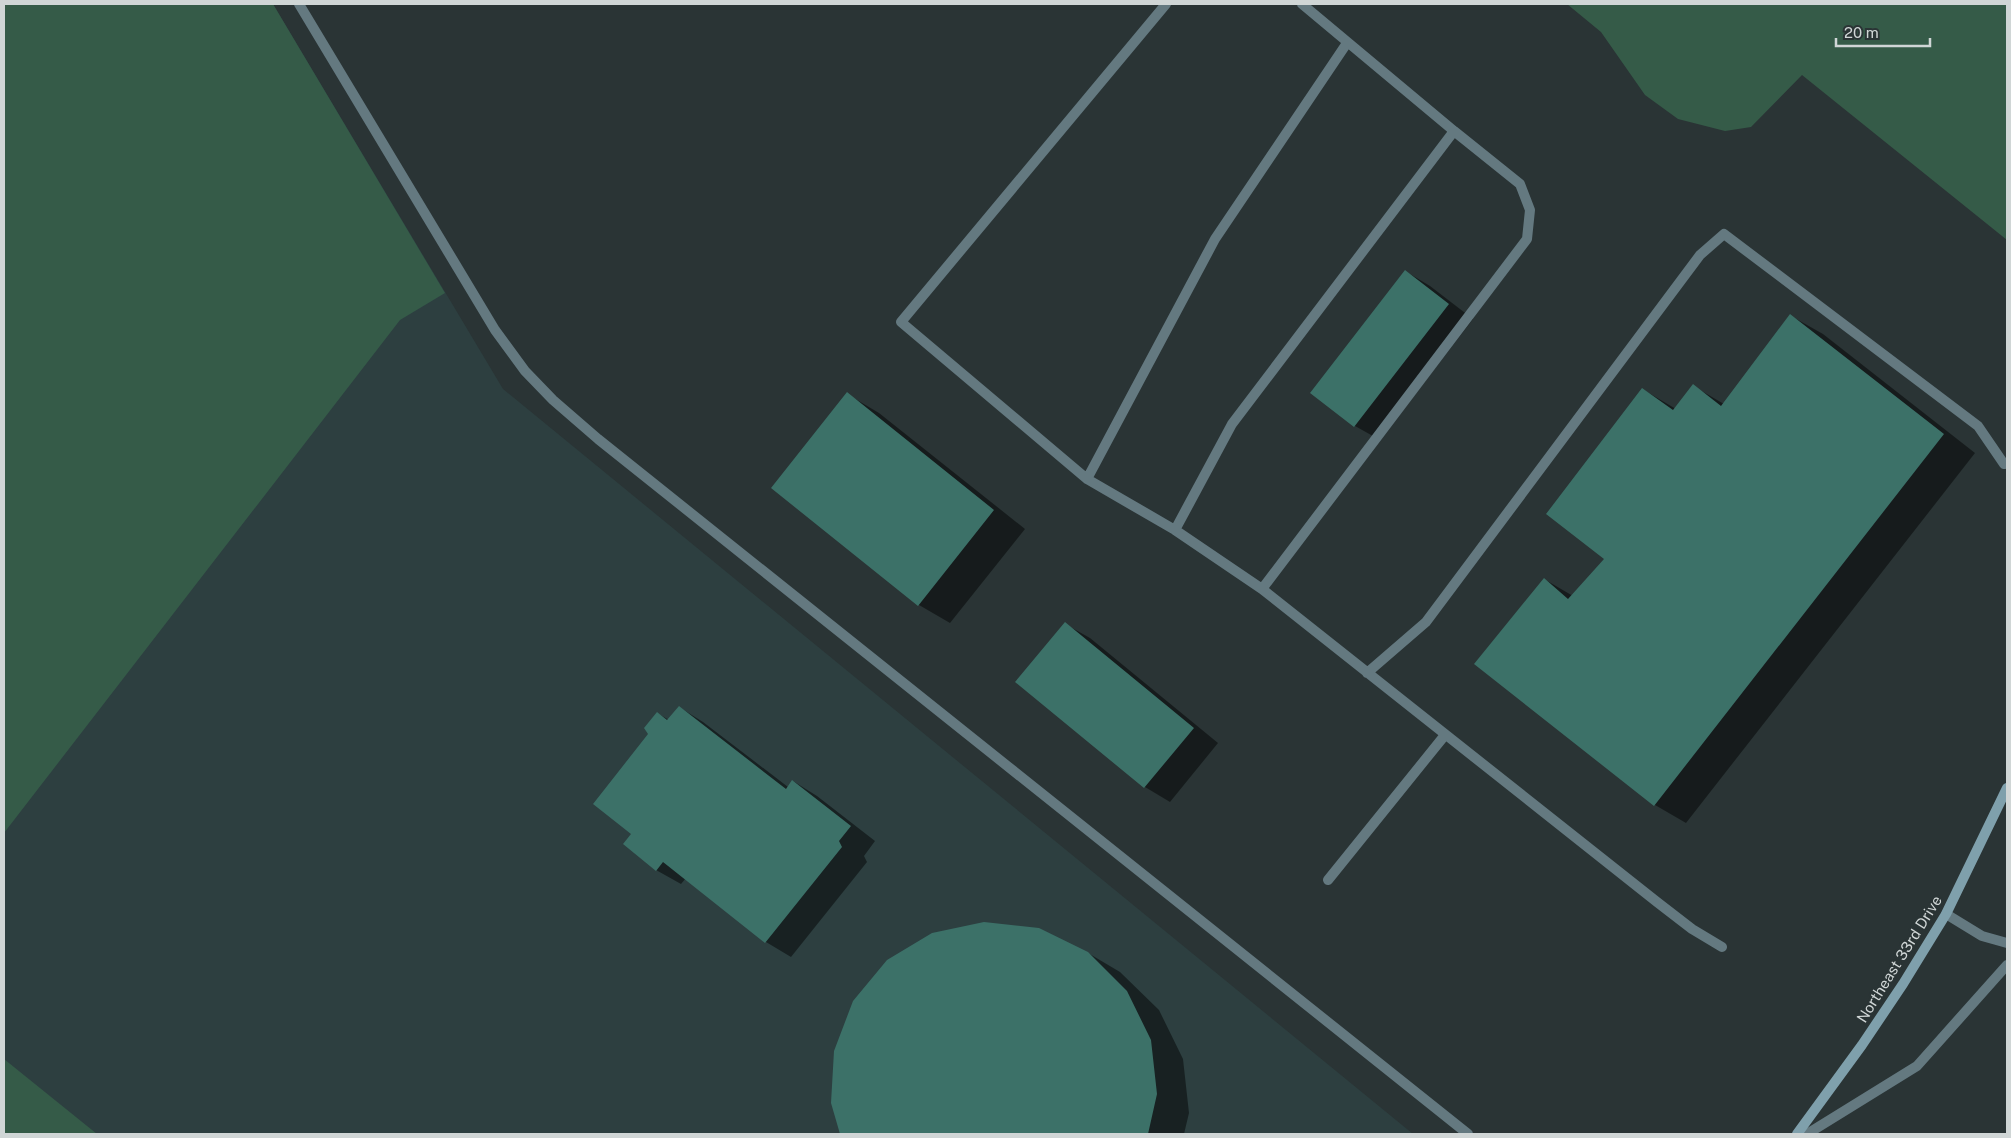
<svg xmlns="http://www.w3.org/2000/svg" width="2011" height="1138" font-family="'Public Sans',sans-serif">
<rect width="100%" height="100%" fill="#2a3435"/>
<!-- built -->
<path fill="#2d3f40" d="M 4,4 L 273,4 L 503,389 L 1413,1134 L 4,1134 Z"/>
<!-- green -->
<path fill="#355b48" d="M 4,4 L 273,4 L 445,293 L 400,320 L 4,833 Z
M 1567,4 L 2007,4 L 2007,240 L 1802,75 L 1751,127 L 1725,131 L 1678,119 L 1645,95 L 1601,32 Z
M 4,1059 L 97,1134 L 4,1134 Z"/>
<!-- shadow -->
<path fill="#0007" d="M 1405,271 L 1430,286 L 1473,319 L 1380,440 L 1355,426 L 1312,392 Z
M 1791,316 L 1823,334 L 1975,453 L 1686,823 L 1655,805 L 1544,579 L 1573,596 L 1606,559 L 1642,389 L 1676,409 L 1693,386 L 1724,404 Z
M 847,394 L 879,413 L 1025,529 L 950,623 L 919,605 Z
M 1065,624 L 1090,638 L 1218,743 L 1170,802 L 1145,787 L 1017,682 Z
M 679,707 L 703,722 L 788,787 L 793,781 L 817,796 L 875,841 L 864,856 L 867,862 L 791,957 L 766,942 L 686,878 L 681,884 L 656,870 L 633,834 L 650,734 L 657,713 L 669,720 Z
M 1088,953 L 1120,972 L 1159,1010 L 1183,1059 L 1189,1113 L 1184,1134 L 841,1134 L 832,1103 Z"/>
<!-- building -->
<path fill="#3c7168" d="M 1405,270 L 1449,304 L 1354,427 L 1310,393 Z
M 1790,314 L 1944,434 L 1654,806 L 1474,664 L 1544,578 L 1568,599 L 1604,559 L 1546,514 L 1642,388 L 1673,410 L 1693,384 L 1721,406 Z
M 847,392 L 994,510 L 918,606 L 771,488 Z
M 1065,622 L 1194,728 L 1144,788 L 1015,682 Z
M 679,706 L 786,789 L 792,780 L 851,826 L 839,841 L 842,847 L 765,943 L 663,862 L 656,871 L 623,844 L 631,834 L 593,804 L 648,734 L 644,728 L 657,712 L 667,720 Z
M 984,922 L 1039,928 L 1088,952 L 1127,991 L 1151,1040 L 1157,1094 L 1148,1134 L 840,1134 L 831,1103 L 834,1051 L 853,1001 L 887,960 L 932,933 Z"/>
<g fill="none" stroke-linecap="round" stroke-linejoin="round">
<!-- service -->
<path stroke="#647980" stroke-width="10" d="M 299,4 L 495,330 L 525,371 L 553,400 L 598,439 L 1468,1134
M 1166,4 L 901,322 L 1087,479 L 1175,530
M 1302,4 L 1454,131
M 1087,479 L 1215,239 L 1347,43
M 1262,589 L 1175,530 L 1232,424 L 1454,131 L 1520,184 L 1530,210 L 1527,239 L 1262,589 L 1657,902 L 1692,929 L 1722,947
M 1367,673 L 1426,622 L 1700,255 L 1724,234 L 1978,426 L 2004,464
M 1328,880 L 1445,735"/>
<!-- minor -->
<path stroke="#647980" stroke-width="10" d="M 1946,914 L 1982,936 L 2007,943
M 1807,1134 L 1917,1066 L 2007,965"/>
<!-- secondary -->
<path stroke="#7fa0ac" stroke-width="10" d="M 1797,1134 L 1862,1045 L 1903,984 L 1946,914 L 2007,788"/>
</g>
<g text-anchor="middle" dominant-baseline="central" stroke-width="4.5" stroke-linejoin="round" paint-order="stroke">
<!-- street labels -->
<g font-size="15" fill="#d0d6d6" stroke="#2a3435">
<text transform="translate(1899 959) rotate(-58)">Northeast 33rd Drive</text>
</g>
</g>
<!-- border -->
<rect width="2011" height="1138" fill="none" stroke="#d0d6d6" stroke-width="10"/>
<!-- scale -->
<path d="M1836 38v8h94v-8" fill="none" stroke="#d0d6d6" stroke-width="2.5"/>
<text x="1844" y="38" font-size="15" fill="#d0d6d6" stroke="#2a3435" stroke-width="4" paint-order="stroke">20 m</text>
</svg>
